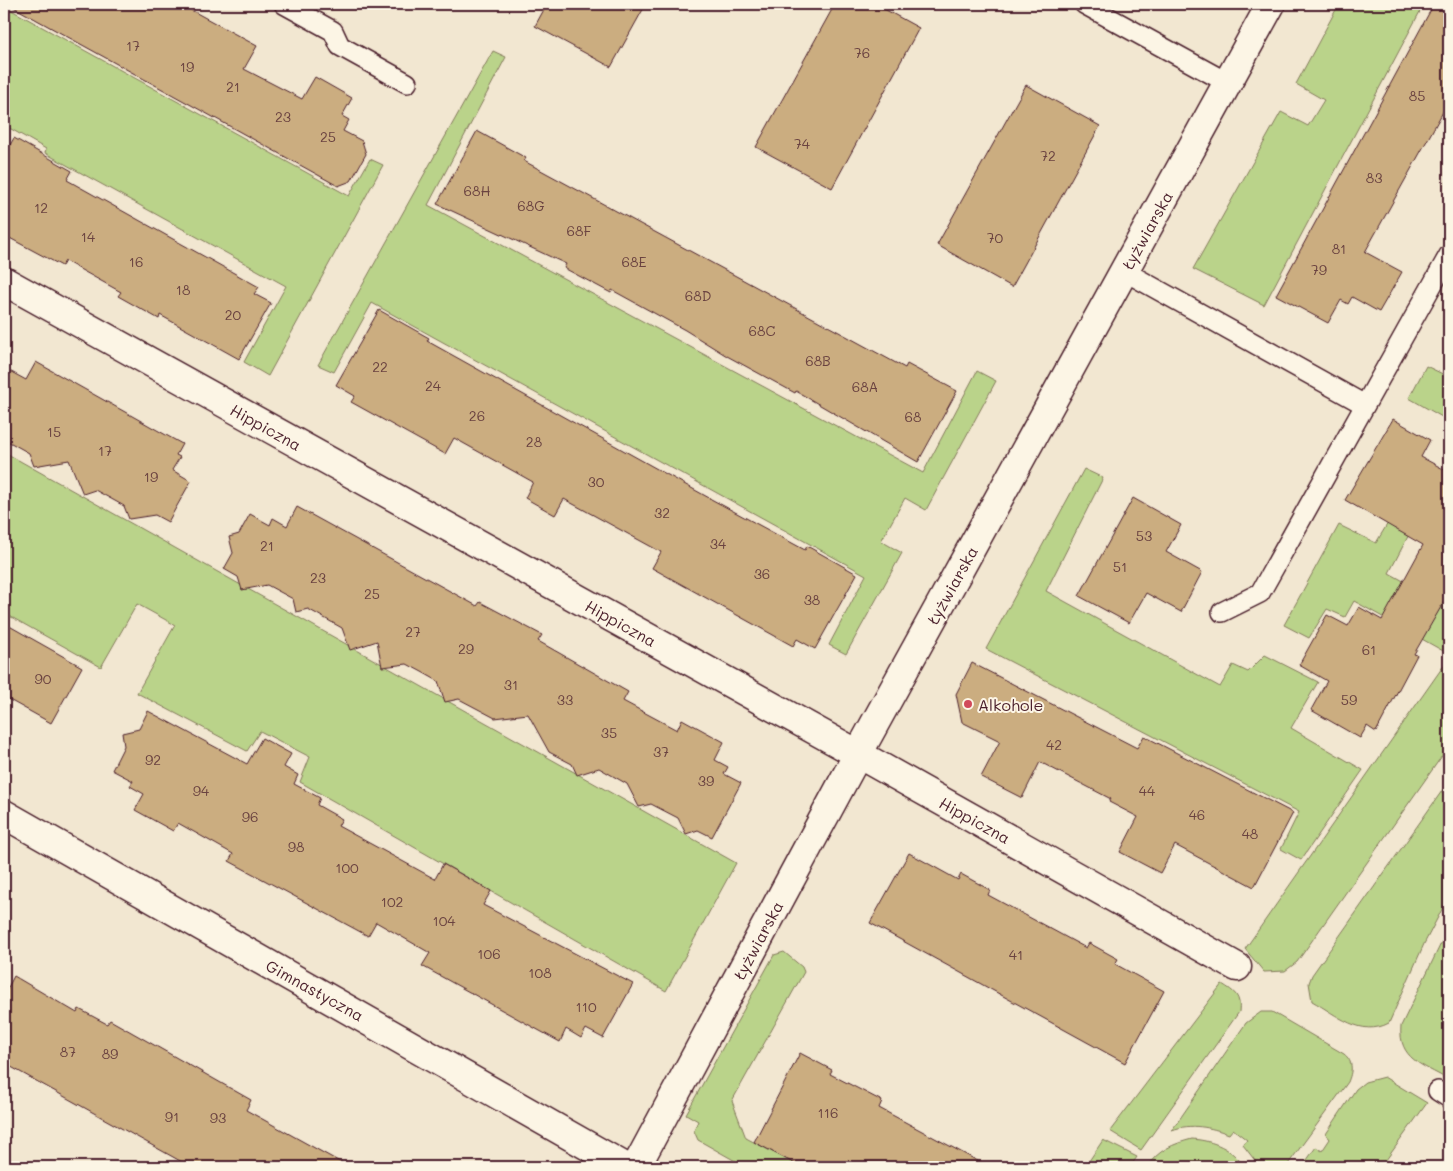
<svg xmlns="http://www.w3.org/2000/svg" width="1453" height="1171" font-family="Mali,sans-serif">
<rect width="100%" height="100%" fill="#f2e7d1"/>
<filter id="ink" filterUnits="userSpaceOnUse"><feTurbulence type="fractalNoise" baseFrequency=".02" numOctaves="2"/><feDisplacementMap in="SourceGraphic" scale="10" xChannelSelector="R" yChannelSelector="G"/><feConvolveMatrix kernelMatrix="1 2 1 2 8 2 1 2 1" color-interpolation-filters="sRGB"/></filter>
<g filter="url(#ink)">
<!-- green -->
<path fill="#bad38a" stroke="#82795a" d="M 1339,4 L 1424,4 L 1264,305 L 1193,269 L 1281,112 L 1308,126 L 1324,100 L 1296,84 Z
M 4,6 L 349,196 L 370,159 L 383,165 L 268,376 L 244,362 L 286,286 L 45,153 L 46,149 L 4,125 Z
M 493,51 L 506,57 L 428,205 L 923,473 L 977,371 L 996,381 L 926,510 L 905,498 L 881,541 L 902,553 L 846,654 L 829,645 L 866,575 L 372,303 L 334,372 L 318,365 Z
M 1426,366 L 1449,377 L 1449,421 L 1409,398 Z
M 4,452 L 736,863 L 666,991 L 300,782 L 310,757 L 260,731 L 247,751 L 137,693 L 175,625 L 137,604 L 101,667 L 4,613 Z
M 1084,469 L 1103,478 L 1046,591 L 1220,687 L 1233,665 L 1248,672 L 1265,655 L 1318,682 L 1291,728 L 1363,770 L 1301,860 L 1281,849 L 1299,812 L 986,649 Z
M 1432,490 L 1389,573 L 1449,606 L 1449,645 L 1445,652 L 1354,601 L 1345,617 L 1327,609 L 1309,638 L 1284,625 L 1339,525 L 1376,543 L 1400,503 Z
M 1449,658 L 1449,746 L 1297,962 L 1285,971 L 1264,972 L 1245,949 Z
M 1449,781 L 1449,896 L 1424,944 L 1389,1023 C 1361,1038 1337,1015 1312,1001 L 1309,983 L 1312,975 Z
M 1449,927 L 1449,1076 L 1447,1079 C 1423,1065 1398,1059 1401,1026 Z
M 784,952 L 802,967 L 804,972 L 732,1101 L 746,1138 L 801,1167 L 746,1167 L 698,1140 L 694,1131 L 698,1121 L 686,1114 L 774,955 Z
M 1222,984 C 1235,992 1241,996 1239,1012 L 1141,1150 L 1110,1131 Z
M 1261,1012 L 1272,1012 L 1344,1054 C 1354,1062 1352,1072 1348,1082 L 1286,1167 L 1260,1167 L 1243,1145 L 1247,1140 L 1233,1129 L 1229,1134 C 1210,1127 1191,1123 1172,1130 L 1246,1023 Z
M 1384,1077 L 1427,1103 L 1381,1167 L 1302,1167 L 1316,1147 L 1322,1151 L 1330,1139 L 1326,1134 L 1356,1089 L 1365,1082 Z
M 1192,1139 C 1214,1141 1232,1148 1244,1167 L 1147,1167 C 1158,1150 1173,1144 1192,1139 Z
M 1103,1140 L 1137,1157 L 1130,1167 L 1085,1167 Z"/>
<!-- building -->
<path fill="#cbad80" stroke="#4a1f2b" d="M 8,4 L 180,4 L 257,46 L 244,69 L 302,99 L 315,77 L 352,98 L 342,116 L 349,120 L 343,131 L 362,141 L 366,154 L 351,181 L 338,186 Z
M 547,4 L 646,4 L 611,67 L 535,26 Z
M 835,4 L 875,4 L 919,28 L 832,188 L 756,147 Z
M 1434,4 L 1449,4 L 1449,101 L 1365,252 L 1402,272 L 1379,312 L 1352,297 L 1348,304 L 1341,300 L 1328,323 L 1276,295 Z
M 1026,85 L 1100,126 L 1012,287 L 937,245 Z
M 477,131 L 526,158 L 524,161 L 747,282 L 905,368 L 907,364 L 957,391 L 918,462 L 796,391 L 795,393 L 727,356 L 685,330 L 612,290 L 611,293 L 564,268 L 566,264 L 437,204 Z
M 14,138 L 72,171 L 67,180 L 259,287 L 254,294 L 271,303 L 239,359 L 160,315 L 159,319 L 118,296 L 121,292 L 65,261 L 62,266 L 4,235 L 4,155 Z
M 379,310 L 429,338 L 427,341 L 711,499 L 805,550 L 807,546 L 857,574 L 815,649 L 797,639 L 793,646 L 652,568 L 661,552 L 564,499 L 555,515 L 525,498 L 533,482 L 454,438 L 445,454 L 351,402 L 355,396 L 336,385 Z
M 36,362 L 182,444 L 176,455 L 180,457 L 172,470 L 191,481 L 168,522 L 155,515 L 129,519 L 124,506 L 95,490 L 83,494 L 69,460 L 34,466 L 29,453 L 4,439 L 4,368 L 26,380 Z
M 1393,419 L 1430,440 L 1421,457 L 1449,472 L 1449,593 L 1414,654 L 1417,655 L 1376,732 L 1367,726 L 1360,738 L 1311,710 L 1327,681 L 1299,665 L 1327,615 L 1348,626 L 1359,607 L 1382,620 L 1423,545 L 1345,500 Z
M 1133,498 L 1181,525 L 1166,552 L 1202,572 L 1181,612 L 1146,593 L 1129,623 L 1079,596 Z
M 297,507 L 477,606 L 480,602 L 542,635 L 538,641 L 628,692 L 623,701 L 677,730 L 682,719 L 724,742 L 715,760 L 728,767 L 724,774 L 741,783 L 712,837 L 698,830 L 686,834 L 678,818 L 651,804 L 639,807 L 627,784 L 599,768 L 577,775 L 572,764 L 549,752 L 528,714 L 495,718 L 459,699 L 445,702 L 438,681 L 422,672 L 407,664 L 382,667 L 377,641 L 350,650 L 342,628 L 308,609 L 296,612 L 293,599 L 267,585 L 242,590 L 238,577 L 224,569 L 233,553 L 229,537 L 239,534 L 250,514 L 270,525 L 273,518 L 287,526 Z
M 4,623 L 82,667 L 51,723 L 4,697 Z
M 972,663 L 1137,748 L 1144,736 L 1293,813 L 1254,887 L 1175,845 L 1160,873 L 1120,852 L 1138,817 L 1109,802 L 1111,799 L 1040,762 L 1022,798 L 981,777 L 1000,741 L 962,722 L 956,694 Z
M 148,711 L 247,764 L 262,738 L 291,754 L 284,767 L 298,775 L 294,784 L 320,798 L 317,805 L 342,819 L 338,826 L 435,879 L 443,864 L 491,891 L 483,905 L 633,984 L 603,1038 L 586,1029 L 581,1038 L 566,1029 L 560,1042 L 422,966 L 430,953 L 376,922 L 368,936 L 229,861 L 233,854 L 178,823 L 173,831 L 135,810 L 144,794 L 130,786 L 133,781 L 112,770 L 124,746 L 122,733 L 139,729 Z
M 909,853 L 958,880 L 961,874 L 990,890 L 988,895 L 1086,948 L 1089,943 L 1118,959 L 1115,964 L 1164,991 L 1125,1063 L 870,923 Z
M 14,976 L 77,1013 L 79,1009 L 107,1024 L 110,1020 L 251,1100 L 246,1110 L 349,1167 L 191,1167 L 4,1063 L 4,995 Z
M 800,1053 L 832,1070 L 830,1074 L 882,1101 L 879,1108 L 989,1167 L 801,1167 L 754,1142 Z"/>
<g fill="none" stroke-linecap="round" stroke-linejoin="round">
<!-- lane casing -->
<g stroke="#4a1f2b" stroke-width="22">
<path id="lane" d="M 284,4 L 333,31 L 340,46 L 407,83
M 1084,4 L 1228,83
M 1124,271 L 1365,405
M 1222,612 L 1260,593 L 1449,255
M 1438,1091 L 1449,1098"/>
</g>
<!-- street casing -->
<g stroke="#4a1f2b" stroke-width="31">
<path id="street" d="M 4,281 L 858,754 L 1237,967
M 4,814 L 625,1167
M 636,1167 L 858,754 L 1271,4"/>
</g>
<!-- lane -->
<use href="#lane" stroke="#fcf5e5" stroke-width="19"/>
<!-- street -->
<use href="#street" stroke="#fcf5e5" stroke-width="28"/>
</g>
</g>
<!-- markers -->
<circle fill="#d1495b" stroke="#fcf5e5" stroke-width="2" cx="968" cy="704" r="5"/>
<g text-anchor="middle" dominant-baseline="central" stroke-width="4" stroke-linejoin="round" paint-order="stroke">
<!-- number labels -->
<g font-size="14" fill="#6a4240">
<text x="133" y="45">17</text>
<text x="862" y="52">76</text>
<text x="187" y="66">19</text>
<text x="233" y="86">21</text>
<text x="1417" y="95">85</text>
<text x="283" y="116">23</text>
<text x="328" y="136">25</text>
<text x="802" y="143">74</text>
<text x="1048" y="155">72</text>
<text x="1374" y="177">83</text>
<text x="477" y="190">68H</text>
<text x="531" y="205">68G</text>
<text x="41" y="207">12</text>
<text x="579" y="230">68F</text>
<text x="88" y="236">14</text>
<text x="995" y="237">70</text>
<text x="1339" y="248">81</text>
<text x="136" y="261">16</text>
<text x="634" y="261">68E</text>
<text x="1319" y="269">79</text>
<text x="183" y="289">18</text>
<text x="698" y="295">68D</text>
<text x="233" y="314">20</text>
<text x="762" y="330">68C</text>
<text x="818" y="360">68B</text>
<text x="380" y="366">22</text>
<text x="433" y="385">24</text>
<text x="865" y="386">68A</text>
<text x="477" y="415">26</text>
<text x="913" y="416">68</text>
<text x="54" y="431">15</text>
<text x="534" y="441">28</text>
<text x="105" y="450">17</text>
<text x="151" y="476">19</text>
<text x="596" y="481">30</text>
<text x="662" y="512">32</text>
<text x="1144" y="535">53</text>
<text x="718" y="543">34</text>
<text x="267" y="545">21</text>
<text x="1120" y="566">51</text>
<text x="762" y="573">36</text>
<text x="318" y="577">23</text>
<text x="372" y="593">25</text>
<text x="812" y="599">38</text>
<text x="413" y="631">27</text>
<text x="466" y="648">29</text>
<text x="1369" y="649">61</text>
<text x="43" y="678">90</text>
<text x="511" y="684">31</text>
<text x="565" y="699">33</text>
<text x="1349" y="699">59</text>
<text x="609" y="732">35</text>
<text x="1054" y="744">42</text>
<text x="661" y="751">37</text>
<text x="153" y="759">92</text>
<text x="706" y="780">39</text>
<text x="201" y="790">94</text>
<text x="1147" y="790">44</text>
<text x="1197" y="814">46</text>
<text x="250" y="816">96</text>
<text x="1250" y="833">48</text>
<text x="296" y="846">98</text>
<text x="347" y="867">100</text>
<text x="392" y="901">102</text>
<text x="444" y="920">104</text>
<text x="489" y="953">106</text>
<text x="1016" y="954">41</text>
<text x="540" y="972">108</text>
<text x="586" y="1006">110</text>
<text x="68" y="1051">87</text>
<text x="110" y="1053">89</text>
<text x="828" y="1112">116</text>
<text x="172" y="1116">91</text>
<text x="218" y="1117">93</text>
</g>
<!-- street labels -->
<g font-size="16" fill="#4a1f2b" stroke="#fcf5e5">
<text transform="translate(1147 230) rotate(-61)">Łyżwiarska</text>
<text transform="translate(266 427) rotate(29)">Hippiczna</text>
<text transform="translate(952 585) rotate(-61)">Łyżwiarska</text>
<text transform="translate(621 623) rotate(29)">Hippiczna</text>
<text transform="translate(975 820) rotate(29)">Hippiczna</text>
<text transform="translate(758 940) rotate(-62)">Łyżwiarska</text>
<text transform="translate(315 990) rotate(29)">Gimnastyczna</text>
</g>
<!-- poi labels -->
<g font-size="16" fill="#4a1f2b" stroke="#fcf5e5" text-anchor="start">
<text x="978" y="704">Alkohole</text>
</g>
</g>
<!-- margin -->
<rect width="1453" height="1171" fill="none" stroke="#fcf5e5" stroke-width="20"/>
<rect x="10" y="10" width="1433" height="1151" fill="none" stroke="#4a1f2b" stroke-width="2" filter="url(#ink)"/>
</svg>
